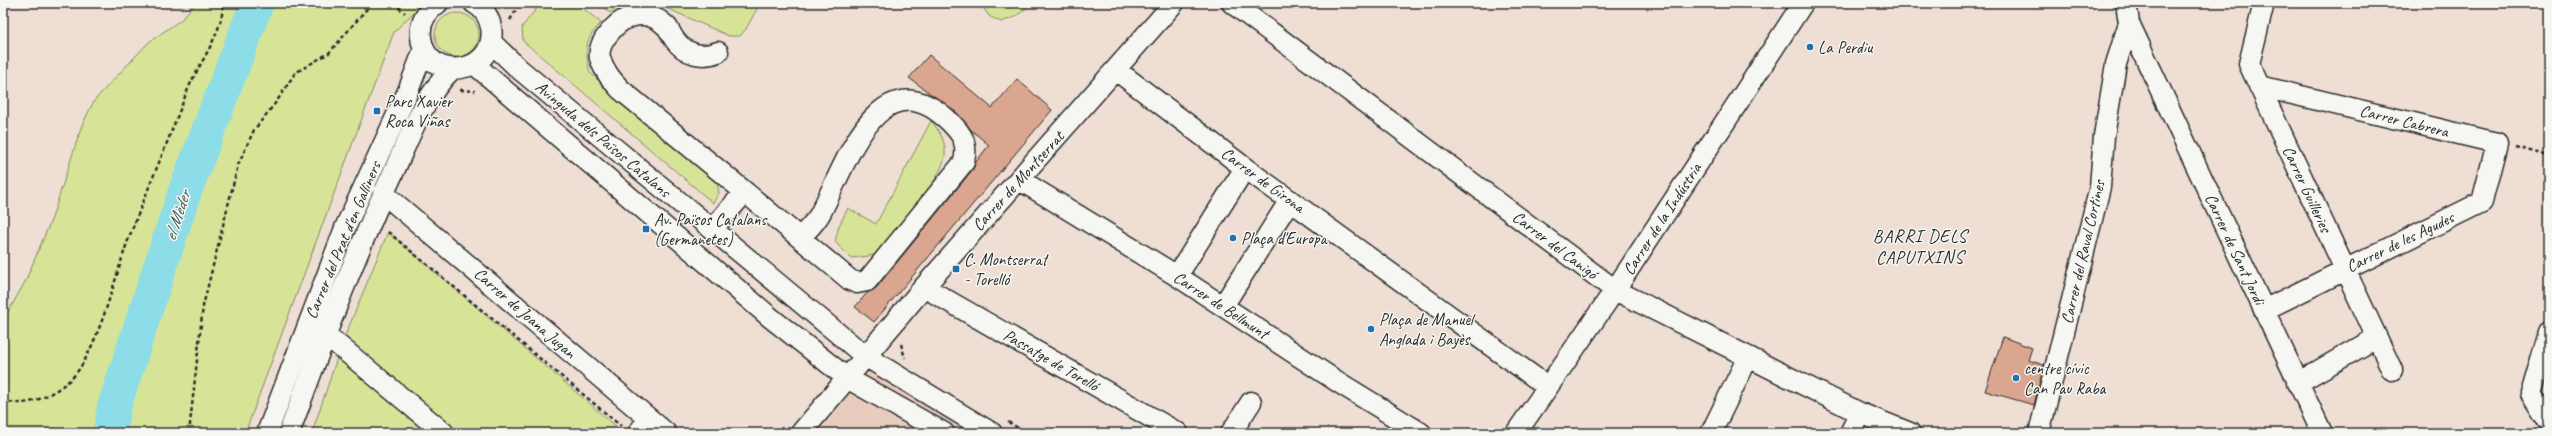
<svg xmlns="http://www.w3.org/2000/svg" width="2552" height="436" font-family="Caveat,sans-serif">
<rect width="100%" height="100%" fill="#eeded4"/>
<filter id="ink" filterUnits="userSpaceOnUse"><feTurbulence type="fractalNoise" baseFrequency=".025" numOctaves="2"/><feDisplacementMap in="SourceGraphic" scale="8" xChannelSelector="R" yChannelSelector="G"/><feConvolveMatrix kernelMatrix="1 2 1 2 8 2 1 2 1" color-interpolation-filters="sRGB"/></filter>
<g filter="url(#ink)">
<!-- built -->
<path fill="#e8cdbf" d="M 858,365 L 979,433 L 800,433 Z"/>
<!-- green -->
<path fill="#d7e497" stroke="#818861" d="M 195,3 L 423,3 L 394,32 L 245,433 L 3,433 L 3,321 L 25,282 L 52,218 L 82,125 L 94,101 L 102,92 L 149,42 L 182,19 Z
M 541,3 L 577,3 L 601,23 C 583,42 585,49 590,73 L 717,183 L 719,193 L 713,203 L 523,41 L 522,27 Z
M 598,3 L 625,3 L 610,13 Z
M 655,3 L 760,3 L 746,29 L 740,36 L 729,36 Z
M 980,3 L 1033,3 L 1015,17 L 1001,22 L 989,16 Z
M435 35a22 22 0 1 1 44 0a22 22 0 1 1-44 0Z
M 931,121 C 940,132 946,141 945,156 C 944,174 889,251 873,255 C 866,257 858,257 851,258 L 835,242 L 839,226 L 848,208 L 876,224 Z
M 388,232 L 624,433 L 312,433 L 341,346 Z"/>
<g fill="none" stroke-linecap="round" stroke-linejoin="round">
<!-- river -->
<path stroke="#8cdde7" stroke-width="34" d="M 110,433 L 114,407 L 184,194 L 257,3"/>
</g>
<!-- building -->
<path fill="#daa68f" stroke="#2b2b2b" d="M 929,55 L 992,108 L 1017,79 L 1052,110 L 874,322 L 855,307 L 867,293 L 876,288 L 973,169 L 976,162 L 989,145 L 971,130 L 957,113 L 909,78 Z
M 2003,337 L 2032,348 L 2028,360 L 2044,365 L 2034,405 L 1985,391 Z"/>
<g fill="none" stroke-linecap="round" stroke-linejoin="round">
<!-- minor casing -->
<g stroke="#2b2b2b" stroke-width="23">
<path id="minor" d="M 438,3 C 427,11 419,23 421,37 C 426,86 499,74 491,27 C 489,17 483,8 474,3
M 1232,3 L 1615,290 L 1860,413 L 1910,433
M 2126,3 L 2129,23 L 2322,433
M 2264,3 L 2249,64 L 2392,370
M 491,42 L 518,68 L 865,356 L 992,433
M 718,52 C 703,58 686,55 675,40 C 672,36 670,31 667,27 C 648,8 625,13 609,33 C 604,39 598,49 600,58 C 604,71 611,79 620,89 L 745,192
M 474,64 L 771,318 L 847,378 L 944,433
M 1116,70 L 1245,168 L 1548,387
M 2259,86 L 2497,143 L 2482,202 L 2264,310
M 1020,180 L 1177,276 L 1338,382 L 1421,433
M 383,193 L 666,433
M 712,229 L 745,192 L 850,280 L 857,283 L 867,281 L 964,162 C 968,143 963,135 950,122 C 879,54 846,165 821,212 C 817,221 807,230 800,238
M 1177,276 L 1245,168
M 924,287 L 1178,433
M 1223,306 L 1290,200
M 2549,332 L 2531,394 L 2549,422
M 325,334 L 444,433
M 2297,383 L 2376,338
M 267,433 L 345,228 L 408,91 L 424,49
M 289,433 C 322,344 354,256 394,171 C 411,134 423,98 452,69
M 638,433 L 649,419
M 801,433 L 924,287 L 1174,3
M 1231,433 L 1251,402
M 1516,433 L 1615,290 L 1803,3
M 1711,433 L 1748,357
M 1850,433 L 1860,413
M 2039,433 L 2100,187 L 2104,136 L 2116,64 L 2129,23"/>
</g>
<!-- path -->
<path stroke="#2b2b2b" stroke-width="2.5" stroke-dasharray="4 3" stroke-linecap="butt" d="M 393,3 L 405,13
M 510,20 L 520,3
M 460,90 L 475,91
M 2515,147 L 2549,156
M 388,232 L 621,426
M 901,344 L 905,358
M 3,399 C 25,411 54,394 71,379 C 96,355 115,278 127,243 C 146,193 167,144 186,94 C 197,65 223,35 223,3
M 1008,422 L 1027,433
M 189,433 L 203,306 L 238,165 L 254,130 L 277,101 L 295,73 L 329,53 L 372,3"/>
<!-- minor -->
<use href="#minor" stroke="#f6f6f2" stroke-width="20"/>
</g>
</g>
<!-- markers -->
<g fill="#1f6fb2" stroke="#f6f6f2" stroke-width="1.5">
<circle cx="1810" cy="47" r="4"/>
<rect x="373" y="107" width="8" height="8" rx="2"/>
<rect x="642" y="225" width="8" height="8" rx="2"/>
<circle cx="1233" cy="238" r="4"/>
<rect x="952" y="265" width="8" height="8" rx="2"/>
<circle cx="1371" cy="329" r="4"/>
<circle cx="2016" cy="378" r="4"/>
</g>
<g text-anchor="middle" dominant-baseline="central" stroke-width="3" stroke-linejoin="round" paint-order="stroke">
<!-- poi labels -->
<g font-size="17" fill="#2b2b2b" stroke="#f6f6f2" text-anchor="start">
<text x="1818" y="47">La Perdiu</text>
<text x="385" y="101">Parc Xavier<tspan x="385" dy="20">Roca Viñas</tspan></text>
<text x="654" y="219">Av. Països Catalans<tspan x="654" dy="20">(Germanetes)</tspan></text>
<text x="1241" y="238">Plaça d'Europa</text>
<text x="964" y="259">C. Montserrat<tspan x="964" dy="20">- Torelló</tspan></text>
<text x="1379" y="319">Plaça de Manuel<tspan x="1379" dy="20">Anglada i Bayès</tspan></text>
<text x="2024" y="368">centre cívic<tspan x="2024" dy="20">Can Pau Raba</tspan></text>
</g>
<!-- street labels -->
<g font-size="17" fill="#2b2b2b" stroke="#f6f6f2">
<text transform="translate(2404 121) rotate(14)">Carrer Cabrera</text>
<text transform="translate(603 139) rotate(40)">Avinguda dels Països Catalans</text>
<text transform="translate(1263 180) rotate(36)">Carrer de Girona</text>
<text transform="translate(1018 181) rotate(-48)">Carrer de Montserrat</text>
<text transform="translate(2307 189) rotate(65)">Carrer Guilleries</text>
<text transform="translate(1662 219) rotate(-57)">Carrer de la Indústria</text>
<text transform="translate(343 240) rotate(-67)">Carrer del Prat d'en Galliners</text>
<text transform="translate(2400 242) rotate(-26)">Carrer de les Agudes</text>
<text transform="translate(1555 245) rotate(37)">Carrer del Canigó</text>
<text transform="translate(2235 249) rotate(65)">Carrer de Sant Jordi</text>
<text transform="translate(2083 252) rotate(-77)">Carrer del Raval Cortines</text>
<text transform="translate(1221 305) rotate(33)">Carrer de Bellmunt</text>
<text transform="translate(525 313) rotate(41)">Carrer de Joana Jugan</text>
<text transform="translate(1051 360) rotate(30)">Passatge de Torelló</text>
</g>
<!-- water labels -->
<g font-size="18" font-style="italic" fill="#43585a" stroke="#f6f6f2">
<text transform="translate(177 216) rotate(-72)">el Mèder</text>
</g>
<!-- neighbourhood labels -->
<g font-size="18" letter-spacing="1" fill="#2b2b2b" stroke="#f6f6f2">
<text x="1920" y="236">BARRI DELS<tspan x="1920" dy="21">CAPUTXINS</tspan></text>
</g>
</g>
<!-- margin -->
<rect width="2552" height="436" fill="none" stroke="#f6f6f2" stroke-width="16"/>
<rect x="8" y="8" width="2536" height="420" fill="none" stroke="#2b2b2b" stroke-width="1.5" filter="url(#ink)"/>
</svg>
